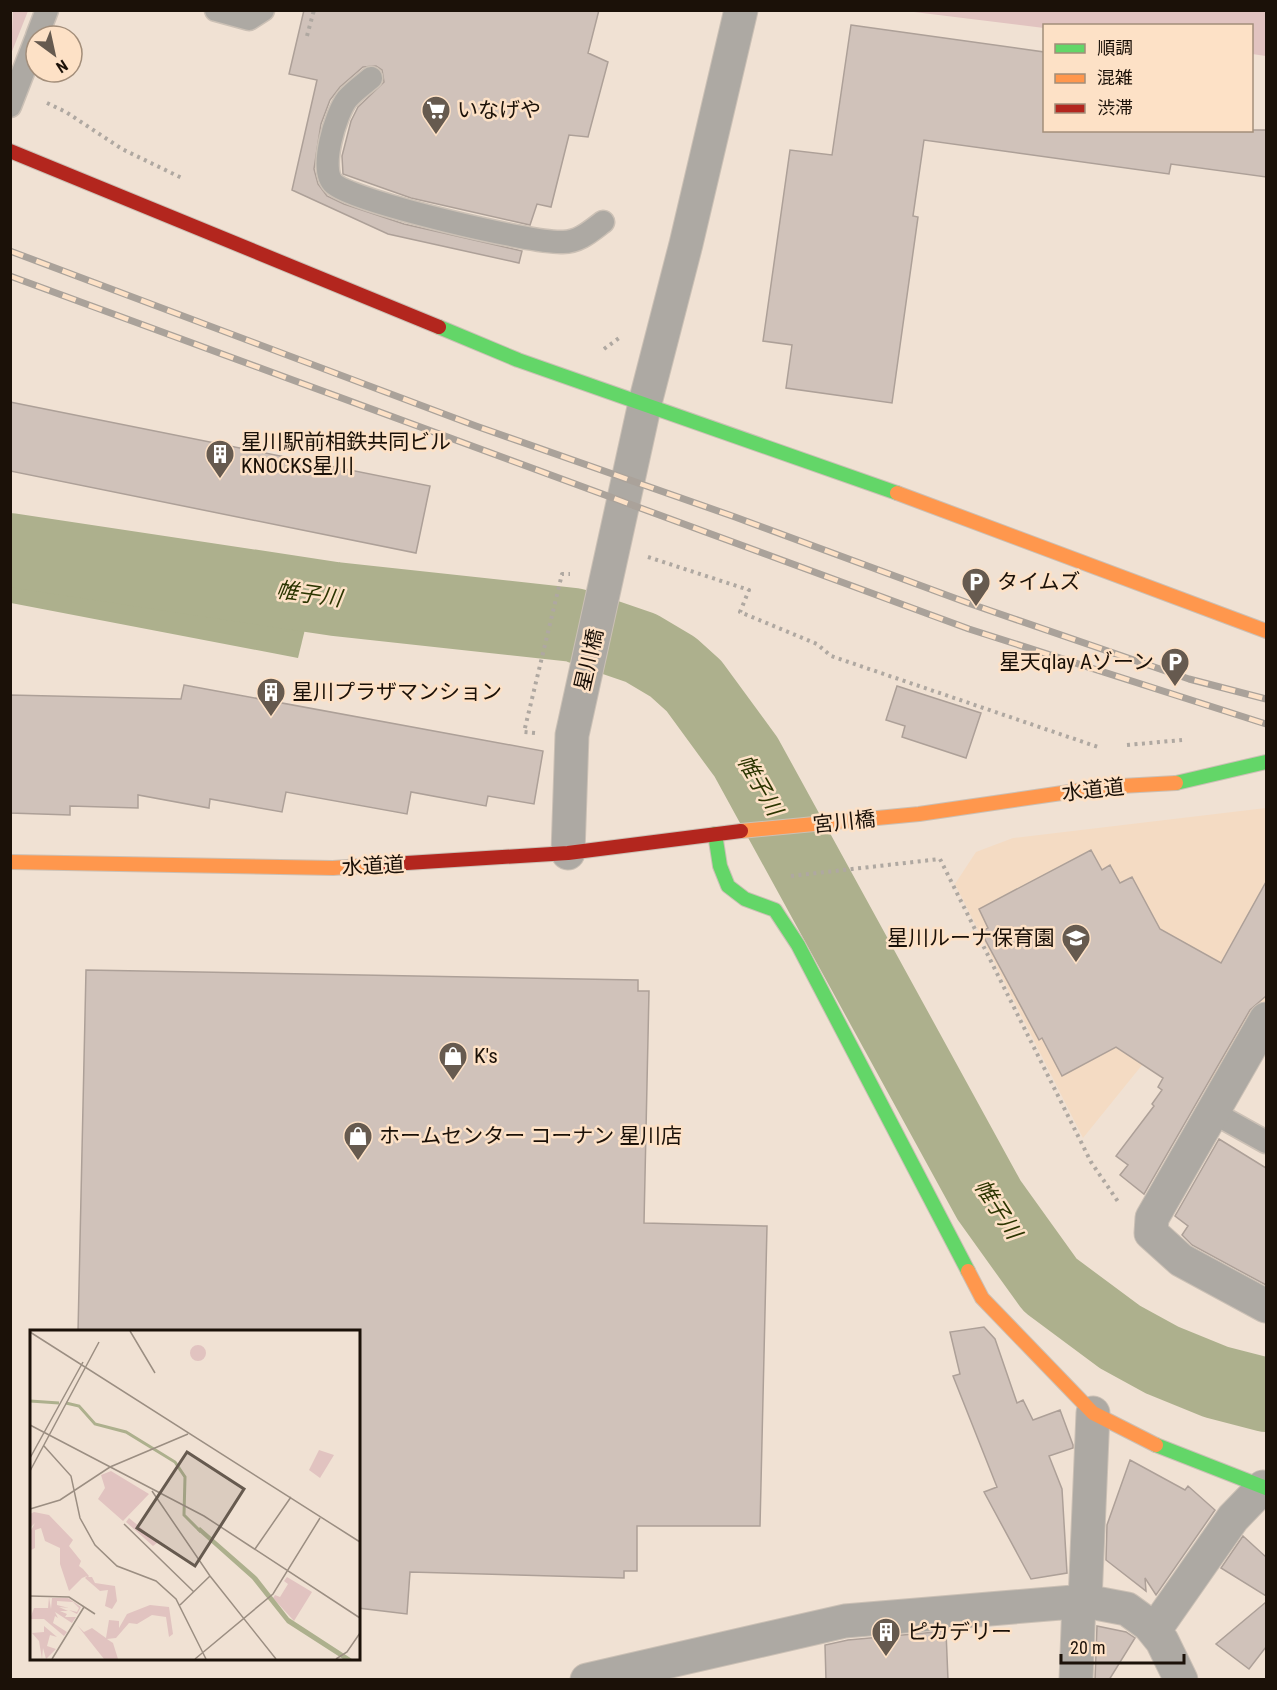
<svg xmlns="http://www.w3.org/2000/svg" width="1277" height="1690" font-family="'Roboto Condensed','Noto Sans JP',sans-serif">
<rect width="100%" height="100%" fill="#f0e1d3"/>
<!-- built -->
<path fill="#f4dbc3" d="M 1266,808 L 1266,1005 L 1218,1088 L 1155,1049 L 1083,1138 L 955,884 L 976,852 L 1013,838 Z"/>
<!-- green -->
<path fill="#e1c3c0" d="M 13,11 L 28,11 L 11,54 Z
M 906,11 L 1266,11 L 1266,56 L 1252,54 L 1252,26 L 1044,26 L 1044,28 Z"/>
<!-- water -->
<path fill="#adb08d" d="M 10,518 L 318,576 L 298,658 L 11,603 Z"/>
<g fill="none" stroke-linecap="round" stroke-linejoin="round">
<!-- river -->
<path stroke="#adb08d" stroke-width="74" d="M 10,550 L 335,599 L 574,625 L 641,648 L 673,667 L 694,686 L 746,757 L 989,1200 L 1050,1285 L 1120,1337 L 1162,1360 L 1216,1382 L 1266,1395"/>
</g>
<!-- building -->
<path fill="#d0c2ba" stroke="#ada098" stroke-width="1.5" d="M 304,10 L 599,10 L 588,53 L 608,62 L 588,137 L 569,135 L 551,207 L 537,204 L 530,225 L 411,198 L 343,174 L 342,156 L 351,121 L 358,107 L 384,82 L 382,70 L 376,66 L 363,67 L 340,87 L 330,100 L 321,124 L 314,169 L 318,184 L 327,196 L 344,204 L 404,224 L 522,251 L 519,263 L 388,234 L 292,190 L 317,80 L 289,74 Z
M 851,25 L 1044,52 L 1044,130 L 1266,130 L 1266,177 L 1171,164 L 1169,174 L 924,140 L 913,216 L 918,217 L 892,403 L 786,388 L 792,345 L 763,341 L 790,150 L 832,155 Z
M 10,402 L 430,486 L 416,553 L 10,471 Z
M 184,685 L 543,751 L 534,804 L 488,796 L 486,806 L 411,792 L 407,814 L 286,792 L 282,812 L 210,799 L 209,808 L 138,795 L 138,808 L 70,806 L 70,815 L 10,813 L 10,695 L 181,699 Z
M 897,686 L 981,713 L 966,758 L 902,737 L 905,726 L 886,720 Z
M 1091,850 L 1102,870 L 1110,865 L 1120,883 L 1132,877 L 1160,929 L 1221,963 L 1266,882 L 1266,996 L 1250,1010 L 1144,1194 L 1120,1175 L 1128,1165 L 1116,1156 L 1154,1106 L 1152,1104 L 1162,1090 L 1158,1087 L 1163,1078 L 1116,1047 L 1062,1076 L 1042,1038 L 1039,1040 L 981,932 L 988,928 L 979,909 Z
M 86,970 L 638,980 L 638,991 L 649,991 L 644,1223 L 767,1226 L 760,1526 L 637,1526 L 637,1571 L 624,1571 L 624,1578 L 410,1572 L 407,1614 L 358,1608 L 358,1332 L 78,1332 Z
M 1219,1139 L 1266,1168 L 1266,1285 L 1192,1245 L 1182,1235 L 1188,1226 L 1175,1216 Z
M 984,1327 L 995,1339 L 1017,1403 L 1023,1400 L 1033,1420 L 1060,1410 L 1073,1445 L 1073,1448 L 1049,1456 L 1062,1489 L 1067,1573 L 1031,1579 L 984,1492 L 997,1487 L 953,1376 L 960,1374 L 950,1332 Z
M 1130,1460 L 1185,1490 L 1188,1486 L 1215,1510 L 1156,1595 L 1145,1578 L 1146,1591 L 1106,1560 L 1107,1525 Z
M 1243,1536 L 1266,1557 L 1266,1596 L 1221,1568 Z
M 1266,1602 L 1266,1647 L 1249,1669 L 1216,1644 Z
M 1097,1626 L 1126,1632 L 1135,1638 L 1109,1680 L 1095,1680 Z
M 946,1631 L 948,1680 L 826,1680 L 825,1645 L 848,1640 Z"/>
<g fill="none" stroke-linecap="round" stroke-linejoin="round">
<!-- lane casing -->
<g stroke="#cbc0b5" stroke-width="25">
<path id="lane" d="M 216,10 L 249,19 L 263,10
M 37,36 L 47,10
M 371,78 C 364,84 354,91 347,99 C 336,113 318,170 334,184 C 355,202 533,244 563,242 C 579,242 591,231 603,222
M 10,106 L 36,39
M 1214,1113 L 1266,1142"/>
</g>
<!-- street casing -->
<g stroke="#cbc0b5" stroke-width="35">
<path id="street" d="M 568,853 L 572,735 L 645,403 L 686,244 L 741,10
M 1266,1019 L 1152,1218 L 1151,1233 L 1181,1260 L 1266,1306
M 1085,1601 L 1093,1413
M 1154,1631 L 1233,1518 L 1263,1487
M 587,1680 L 845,1621 L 1085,1601 L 1127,1609 L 1149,1625 L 1162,1641 L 1181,1680
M 1076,1680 L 1079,1602"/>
</g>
<!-- fast casing -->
<g stroke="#cbc0b5" stroke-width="16">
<path id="fast" d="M 439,327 L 518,360 L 897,493
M 1176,783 L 1266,762
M 715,834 L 720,866 L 728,886 L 745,899 L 775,910 L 798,945 L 968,1271
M 1156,1445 L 1266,1488"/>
</g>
<!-- slow casing -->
<g stroke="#cbc0b5" stroke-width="16">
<path id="slow" d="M 897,493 L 1266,631
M 741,831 L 919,814 L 1103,787 L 1176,783
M 10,862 L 333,868 L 375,865
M 968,1271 L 982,1298 L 1093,1413 L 1156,1445"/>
</g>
<!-- jam casing -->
<g stroke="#cbc0b5" stroke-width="16">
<path id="jam" d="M 10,151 L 439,327
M 375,865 L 568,853 L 741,831"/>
</g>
<!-- path -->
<path stroke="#afa8a1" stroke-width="4" stroke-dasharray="3 4.5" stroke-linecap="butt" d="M 307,36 L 314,10
M 47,103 L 66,112 L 122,149 L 184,179
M 604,349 L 622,336
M 648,557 L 749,590 L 740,612 L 817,644 L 831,656 L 1098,747
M 535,733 L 524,732 L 562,574 L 570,574
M 1127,745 L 1182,740
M 791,876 L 940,859 L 1091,1162 L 1119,1203"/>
<!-- lane -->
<use href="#lane" stroke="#ada9a3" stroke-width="22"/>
<!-- street -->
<use href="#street" stroke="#ada9a3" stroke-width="33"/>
<!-- fast -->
<use href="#fast" stroke="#63d668" stroke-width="14"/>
<!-- slow -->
<use href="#slow" stroke="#ff974d" stroke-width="14"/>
<!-- jam -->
<use href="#jam" stroke="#b3261e" stroke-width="14"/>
<!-- rail casing -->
<g stroke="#aaa29a" stroke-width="7">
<path id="rail" d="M 10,251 L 476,426 L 735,517 L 968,603 L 1189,679 L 1266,699
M 10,276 L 969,629 L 1266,724"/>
</g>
<!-- rail -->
<use href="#rail" stroke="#fde1c6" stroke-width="4.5" stroke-dasharray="14" stroke-linecap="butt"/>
</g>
<!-- icons -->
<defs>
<g id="supermarket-pin" transform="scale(1.5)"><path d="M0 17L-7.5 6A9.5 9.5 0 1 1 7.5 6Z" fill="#665a4f" stroke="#fde1c6"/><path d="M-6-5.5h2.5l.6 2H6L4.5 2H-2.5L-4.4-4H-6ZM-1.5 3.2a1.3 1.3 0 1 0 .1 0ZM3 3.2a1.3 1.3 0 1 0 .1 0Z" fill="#fff"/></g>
<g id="building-pin" transform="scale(1.5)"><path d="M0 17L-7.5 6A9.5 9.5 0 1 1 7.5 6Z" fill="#665a4f" stroke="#fde1c6"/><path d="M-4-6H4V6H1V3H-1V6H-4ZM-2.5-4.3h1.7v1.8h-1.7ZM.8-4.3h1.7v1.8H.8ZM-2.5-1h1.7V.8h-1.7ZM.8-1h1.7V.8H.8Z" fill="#fff"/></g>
<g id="parking-pin" transform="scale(1.5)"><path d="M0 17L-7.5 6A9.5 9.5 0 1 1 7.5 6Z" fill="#665a4f" stroke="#fde1c6"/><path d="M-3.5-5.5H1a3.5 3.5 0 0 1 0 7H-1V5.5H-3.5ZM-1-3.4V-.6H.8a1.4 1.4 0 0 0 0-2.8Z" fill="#fff"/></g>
<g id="school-pin" transform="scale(1.5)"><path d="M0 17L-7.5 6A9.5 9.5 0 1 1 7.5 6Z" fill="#665a4f" stroke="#fde1c6"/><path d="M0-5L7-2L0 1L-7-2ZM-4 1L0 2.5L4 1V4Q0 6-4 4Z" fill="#fff"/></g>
<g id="shop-pin" transform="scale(1.5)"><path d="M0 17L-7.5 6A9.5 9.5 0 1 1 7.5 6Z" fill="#665a4f" stroke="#fde1c6"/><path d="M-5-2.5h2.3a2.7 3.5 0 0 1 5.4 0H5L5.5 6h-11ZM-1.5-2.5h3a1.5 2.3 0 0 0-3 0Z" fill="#fff"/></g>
</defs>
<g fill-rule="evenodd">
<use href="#supermarket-pin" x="436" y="110"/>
<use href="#building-pin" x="220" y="454"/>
<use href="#parking-pin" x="976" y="582"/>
<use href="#parking-pin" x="1175" y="662"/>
<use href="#building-pin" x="271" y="692"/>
<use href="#school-pin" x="1076" y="938"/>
<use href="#shop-pin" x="453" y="1056"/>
<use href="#shop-pin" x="358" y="1136"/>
<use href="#building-pin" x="886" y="1632"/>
</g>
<g text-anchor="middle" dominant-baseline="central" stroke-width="5" stroke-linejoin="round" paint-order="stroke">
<!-- poi labels -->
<g font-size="21" fill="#1b1108" stroke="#fde1c6" text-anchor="start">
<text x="457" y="110">いなげや</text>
<text x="241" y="442">星川駅前相鉄共同ビル<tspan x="241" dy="24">KNOCKS星川</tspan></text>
<text x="997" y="582">タイムズ</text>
<text x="1154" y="662" text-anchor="end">星天qlay Aゾーン</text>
<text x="292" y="692">星川プラザマンション</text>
<text x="1055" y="938" text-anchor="end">星川ルーナ保育園</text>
<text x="474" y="1056">K's</text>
<text x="379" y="1136">ホームセンター コーナン 星川店</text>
<text x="907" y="1632">ピカデリー</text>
</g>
<!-- street labels -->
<g font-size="21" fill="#1b1108" stroke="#fde1c6">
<text transform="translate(589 660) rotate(-77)">星川橋</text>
<text transform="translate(1093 790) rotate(-6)">水道道</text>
<text transform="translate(844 822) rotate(-6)">宮川橋</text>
<text transform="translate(373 866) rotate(-3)">水道道</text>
</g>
<!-- water labels -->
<g font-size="22" font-style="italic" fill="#2b3500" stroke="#fde1c6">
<text transform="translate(309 594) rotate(8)">帷子川</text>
<text transform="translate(760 785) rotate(60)">帷子川</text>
<text transform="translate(998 1209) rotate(57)">帷子川</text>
</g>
</g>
<!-- overview -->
<g transform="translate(30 1330)">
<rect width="330" height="330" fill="#f0e1d3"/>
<path d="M160 23a8 8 0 1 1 16 0a8 8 0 1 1-16 0ZM 289,120 L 304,125 L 290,148 L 279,140 ZM 81,141 L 119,164 L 93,191 L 68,169 L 75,158 L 71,145 ZM 4,182 L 19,185 L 43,210 L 39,216 L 51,231 L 49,236 L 53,239 L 59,246 L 58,247 L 62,247 L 65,253 L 85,256 L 87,271 L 82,279 L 75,276 L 78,260 L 70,261 L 55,248 L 57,246 L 52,248 L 39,261 L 30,234 L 30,218 L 15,211 L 11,198 L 5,200 L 5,218 L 1,220 L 0,202 L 5,193 L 0,198 L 0,184 ZM 99,188 L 128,212 L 123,216 L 96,192 ZM 257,247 L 282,262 L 264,291 L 243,268 L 245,265 L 250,267 L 258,254 L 254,251 ZM 19,267 L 21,279 L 22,268 L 38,268 L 51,277 L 47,284 L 39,280 L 47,282 L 49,278 L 43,272 L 27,271 L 27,275 L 39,278 L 29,277 L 38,281 L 30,281 L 37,284 L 35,287 L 46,287 L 42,293 L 25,282 L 28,288 L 25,286 L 23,293 L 37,302 L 34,306 L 14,289 L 0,289 L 4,278 L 18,278 ZM 120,275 L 139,277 L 143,304 L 139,307 L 136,287 L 122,285 L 107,294 L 99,293 L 86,308 L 77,309 L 83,313 L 88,329 L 74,329 L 47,295 L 54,302 L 62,298 L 76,308 L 79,290 L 89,291 L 89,298 L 97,284 ZM 14,296 L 27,307 L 20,305 L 17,316 L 26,319 L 16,329 L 13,318 L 12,329 L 9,311 L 2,303 L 14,302 Z" fill="#e1c3c0"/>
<path d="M 170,197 L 227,247 L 259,288 L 322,329 L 313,329 L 257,293 L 222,249 L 167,200 Z" fill="#adb08d"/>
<path fill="none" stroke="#adb08d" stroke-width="3" d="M 0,71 L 29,73M 36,73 L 49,76 L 65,94 L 96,102 L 145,132 L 155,147 L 154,185 L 171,202"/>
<path fill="none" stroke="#9b8e82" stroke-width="1.5" d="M 100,1 L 125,43M 0,2 L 330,212M 0,95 L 174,186 L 330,288M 14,116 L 41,146 L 50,188 L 65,215 L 87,236 L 126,251 L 146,269 L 176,329M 0,128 L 53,32M 0,141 L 69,12M 122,161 L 180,246 L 246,329M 0,179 L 30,170 L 80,137 L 158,104M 94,194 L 164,262M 225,219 L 261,167M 0,266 L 39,267 L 65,284M 150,275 L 180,246M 22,329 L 54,277M 165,329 L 243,264 L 290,188M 306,329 L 317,322 L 330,303"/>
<path fill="#665a4f" fill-opacity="0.15" stroke="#665a4f" stroke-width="3" d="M 157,122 L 214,159 L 165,236 L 107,198 Z"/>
<rect width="330" height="330" fill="none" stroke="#1b1108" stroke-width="3"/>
</g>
<!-- border -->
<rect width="1277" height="1690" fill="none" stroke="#1b1108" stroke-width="24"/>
<!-- legend -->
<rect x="1043" y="24" width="210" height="108" fill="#fde1c6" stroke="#a38e7a" stroke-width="1.5"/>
<rect x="1055" y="44" width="30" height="9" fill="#63d668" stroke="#a38e7a" stroke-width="1.5"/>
<text x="1097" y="54" font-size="18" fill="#1b1108">順調</text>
<rect x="1055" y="74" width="30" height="9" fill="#ff974d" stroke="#a38e7a" stroke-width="1.5"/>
<text x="1097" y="84" font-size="18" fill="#1b1108">混雑</text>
<rect x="1055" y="104" width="30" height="9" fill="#b3261e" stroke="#a38e7a" stroke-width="1.5"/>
<text x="1097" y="114" font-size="18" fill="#1b1108">渋滞</text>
<!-- north arrow -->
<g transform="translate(54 54) rotate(147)"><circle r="28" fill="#fde1c6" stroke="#a38e7a" stroke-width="1.5"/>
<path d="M0-4.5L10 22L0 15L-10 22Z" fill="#665a4f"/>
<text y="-9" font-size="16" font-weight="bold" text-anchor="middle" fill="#1b1108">N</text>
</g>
<!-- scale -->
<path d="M1061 1654v9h123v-9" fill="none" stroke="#1b1108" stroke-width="3"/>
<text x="1070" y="1654" font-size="18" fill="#1b1108" stroke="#fde1c6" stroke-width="4.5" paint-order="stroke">20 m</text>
</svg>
